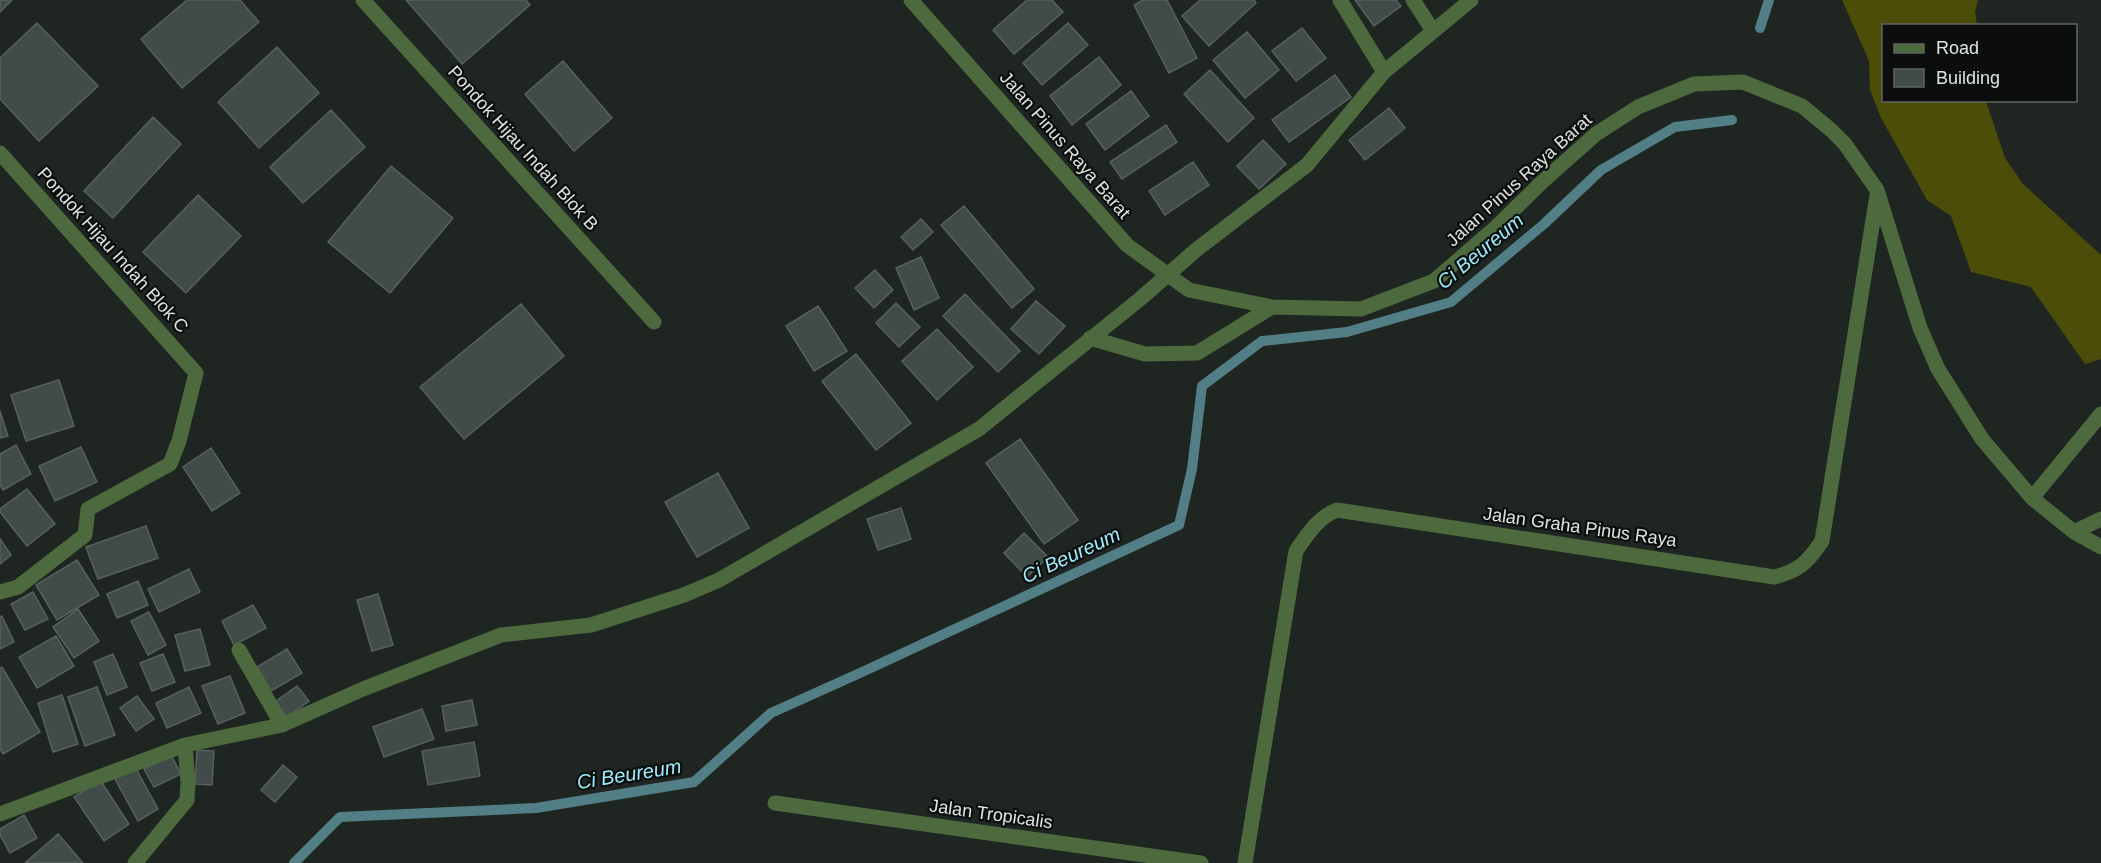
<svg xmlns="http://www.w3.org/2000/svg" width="2101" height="863" font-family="Arial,sans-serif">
<rect width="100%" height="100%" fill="#1f2622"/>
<!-- forest -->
<path fill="#4c4d08" d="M 1842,0 L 1978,0 L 1975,12 L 1977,25 L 1884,26 L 1884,100 L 1986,101 L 2005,158 L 2023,184 L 2101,255 L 2101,359 L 2085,364 L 2031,287 L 1971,272 L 1951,216 L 1927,200 L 1881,118 L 1870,90 L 1869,61 Z"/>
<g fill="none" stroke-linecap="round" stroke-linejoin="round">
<!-- stream -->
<path stroke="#527e85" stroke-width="10" d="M 1760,28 L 1769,0
M 294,863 L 340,817 L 536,808 L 694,782 L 771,713 L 860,673 L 1179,525 L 1192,469 L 1202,386 L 1262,341 L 1347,332 L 1451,302 L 1544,224 L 1601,170 L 1675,127 L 1732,120"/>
</g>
<!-- building -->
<path fill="#414b4a" stroke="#56615f" stroke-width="1.5" d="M 0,0 L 12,0 L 0,12 Z
M 187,0 L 240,0 L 259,22 L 182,88 L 141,39 Z
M 406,0 L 526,0 L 530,5 L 462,64 Z
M 1027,0 L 1052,0 L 1063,12 L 1014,54 L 993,30 Z
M 1143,0 L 1167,0 L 1197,58 L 1169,73 L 1134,5 Z
M 1200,0 L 1254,0 L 1256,3 L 1209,46 L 1182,16 Z
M 1355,0 L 1396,0 L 1401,6 L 1374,26 Z
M 37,23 L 98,86 L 39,141 L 0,99 L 0,58 Z
M 1068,23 L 1088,45 L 1042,85 L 1023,63 Z
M 1302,28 L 1326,58 L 1296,81 L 1272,51 Z
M 1247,32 L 1279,70 L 1245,98 L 1213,60 Z
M 277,47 L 319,93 L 259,148 L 218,102 Z
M 1099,57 L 1121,85 L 1072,125 L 1050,96 Z
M 563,61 L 612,118 L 574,151 L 525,94 Z
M 1210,70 L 1254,118 L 1228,142 L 1184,94 Z
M 1335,75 L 1351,97 L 1289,142 L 1272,120 Z
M 1131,91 L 1149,116 L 1105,150 L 1086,124 Z
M 1389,108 L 1405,128 L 1365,160 L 1349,140 Z
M 331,110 L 365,147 L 303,203 L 270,167 Z
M 153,117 L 181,144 L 113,218 L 84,191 Z
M 1166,125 L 1177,142 L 1122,179 L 1110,162 Z
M 1263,140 L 1286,164 L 1259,189 L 1237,166 Z
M 1193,162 L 1209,185 L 1165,215 L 1149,191 Z
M 391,166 L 453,218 L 390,293 L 328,242 Z
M 198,195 L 241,236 L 186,293 L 143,252 Z
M 964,206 L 1034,289 L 1012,308 L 941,225 Z
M 921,219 L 933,232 L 913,250 L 901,237 Z
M 921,257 L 939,298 L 914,310 L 896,268 Z
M 875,270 L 893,290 L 874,308 L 855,288 Z
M 965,294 L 1020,351 L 998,372 L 943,316 Z
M 1036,301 L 1065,326 L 1039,354 L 1011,329 Z
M 896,303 L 920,327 L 899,347 L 876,323 Z
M 521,304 L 564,356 L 464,439 L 420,387 Z
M 818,306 L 847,351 L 814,371 L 786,326 Z
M 937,329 L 973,367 L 937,400 L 902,361 Z
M 856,354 L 911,423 L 876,450 L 822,381 Z
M 59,380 L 74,426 L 26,441 L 11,395 Z
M 0,411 L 8,436 L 0,438 Z
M 1020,439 L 1078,520 L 1044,544 L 986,463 Z
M 16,445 L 31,474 L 3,490 L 0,485 L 0,454 Z
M 81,447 L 97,482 L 55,501 L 39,466 Z
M 211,448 L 240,493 L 212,511 L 183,467 Z
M 718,473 L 749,528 L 697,557 L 665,502 Z
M 27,489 L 55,524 L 27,546 L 0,512 L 0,509 Z
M 901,508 L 911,539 L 878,550 L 867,519 Z
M 146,526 L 158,558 L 98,579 L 86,547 Z
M 1024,533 L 1048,557 L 1027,577 L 1004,553 Z
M 0,539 L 11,555 L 0,564 Z
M 77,560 L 99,595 L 57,620 L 36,585 Z
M 189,569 L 200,592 L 159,612 L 148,589 Z
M 138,581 L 148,605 L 117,618 L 107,594 Z
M 33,592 L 48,619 L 25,630 L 11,604 Z
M 378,594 L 393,645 L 372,651 L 357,600 Z
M 253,605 L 266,628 L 234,645 L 222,621 Z
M 78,609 L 99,641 L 74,658 L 53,627 Z
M 149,612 L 166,645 L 148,655 L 131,621 Z
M 2,616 L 14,642 L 0,649 L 0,617 Z
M 200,629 L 210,665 L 185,671 L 175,635 Z
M 56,636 L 74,666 L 37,688 L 19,657 Z
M 287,649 L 302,673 L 271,691 L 257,667 Z
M 113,654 L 127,687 L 107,695 L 94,662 Z
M 163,654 L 175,682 L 152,691 L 140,663 Z
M 2,667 L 40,732 L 3,754 L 0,749 L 0,668 Z
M 230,676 L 245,713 L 218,724 L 202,686 Z
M 297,686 L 309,701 L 287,717 L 275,702 Z
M 97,687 L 115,735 L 85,746 L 68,697 Z
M 189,687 L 201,713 L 167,728 L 156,703 Z
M 62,695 L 78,744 L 53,752 L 38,703 Z
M 137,696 L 154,719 L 136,731 L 120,708 Z
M 472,700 L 477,725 L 446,731 L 442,706 Z
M 422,709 L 434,739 L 384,757 L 373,727 Z
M 474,742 L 480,776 L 428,785 L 422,751 Z
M 197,750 L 214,751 L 212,785 L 195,784 Z
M 171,755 L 181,774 L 154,787 L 144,769 Z
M 283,765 L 297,777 L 275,802 L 261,790 Z
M 135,767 L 158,809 L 138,821 L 115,779 Z
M 100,780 L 129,824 L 104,841 L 74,797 Z
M 24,815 L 37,838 L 10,853 L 0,835 L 0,829 Z
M 58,834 L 83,863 L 25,863 Z"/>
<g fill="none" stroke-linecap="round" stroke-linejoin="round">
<!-- minor -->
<path stroke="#4d6a3f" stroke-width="15" d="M 363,0 L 654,322
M 911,0 L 1127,245 L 1189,290 L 1272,307 L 1361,309 L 1434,281 L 1494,229 L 1542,182 L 1596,134 L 1638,107 L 1694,84 L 1743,82 L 1802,106 L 1831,130 L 1845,144 L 1877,190 L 1920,328 L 1938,369 L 1982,439 L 2032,498 L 2074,532 L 2101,547
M 1340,0 L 1384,72
M 1413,0 L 1433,31
M 0,153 L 196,373 L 179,441 L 170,464 L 88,509 L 85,535 L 18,587 L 0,592
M 1090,338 L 1145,354 L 1197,353 L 1272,307
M 2032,498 L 2101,414
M 2074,532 L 2101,519
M 239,650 L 282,725
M 775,803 L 1201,863
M 0,814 L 185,745 L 282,725 L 363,689 L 501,635 L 591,625 L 684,595 L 719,580 L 979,429 L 1140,299 L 1196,250 L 1307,165 L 1384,72 L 1471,0
M 135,863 L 187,800 L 188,782 L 185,745
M 1245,863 L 1296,551 C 1307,535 1318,517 1337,510 L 1774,577 C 1799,571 1808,562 1822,541 L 1877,195"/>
</g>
<g text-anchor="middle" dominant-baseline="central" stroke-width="4.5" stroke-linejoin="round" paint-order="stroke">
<!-- street labels -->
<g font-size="18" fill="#dfe4e1" stroke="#0b0e0c">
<text transform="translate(1065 145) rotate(49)">Jalan Pinus Raya Barat</text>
<text transform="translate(523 148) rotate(48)">Pondok Hijau Indah Blok B</text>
<text transform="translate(1519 180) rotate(-42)">Jalan Pinus Raya Barat</text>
<text transform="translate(113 250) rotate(48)">Pondok Hijau Indah Blok C</text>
<text transform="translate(1580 527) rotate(8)">Jalan Graha Pinus Raya</text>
<text transform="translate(991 814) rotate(8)">Jalan Tropicalis</text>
</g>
<!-- water labels -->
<g font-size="20" font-style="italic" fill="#9decfe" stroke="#0b0e0c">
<text transform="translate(1480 251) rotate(-40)">Ci Beureum</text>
<text transform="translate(1071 555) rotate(-25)">Ci Beureum</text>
<text transform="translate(629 774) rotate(-9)">Ci Beureum</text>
</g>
</g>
<!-- legend -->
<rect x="1882" y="24" width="195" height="78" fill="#0b0e0c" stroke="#606461" stroke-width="1.5"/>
<rect x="1894" y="44" width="30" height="9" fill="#4d6a3f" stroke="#606461" stroke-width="1.5"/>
<text x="1936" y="54" font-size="18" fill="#dfe4e1">Road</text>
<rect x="1894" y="69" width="30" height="18" fill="#414b4a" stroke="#606461" stroke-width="1.5"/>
<text x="1936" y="84" font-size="18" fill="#dfe4e1">Building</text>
</svg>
